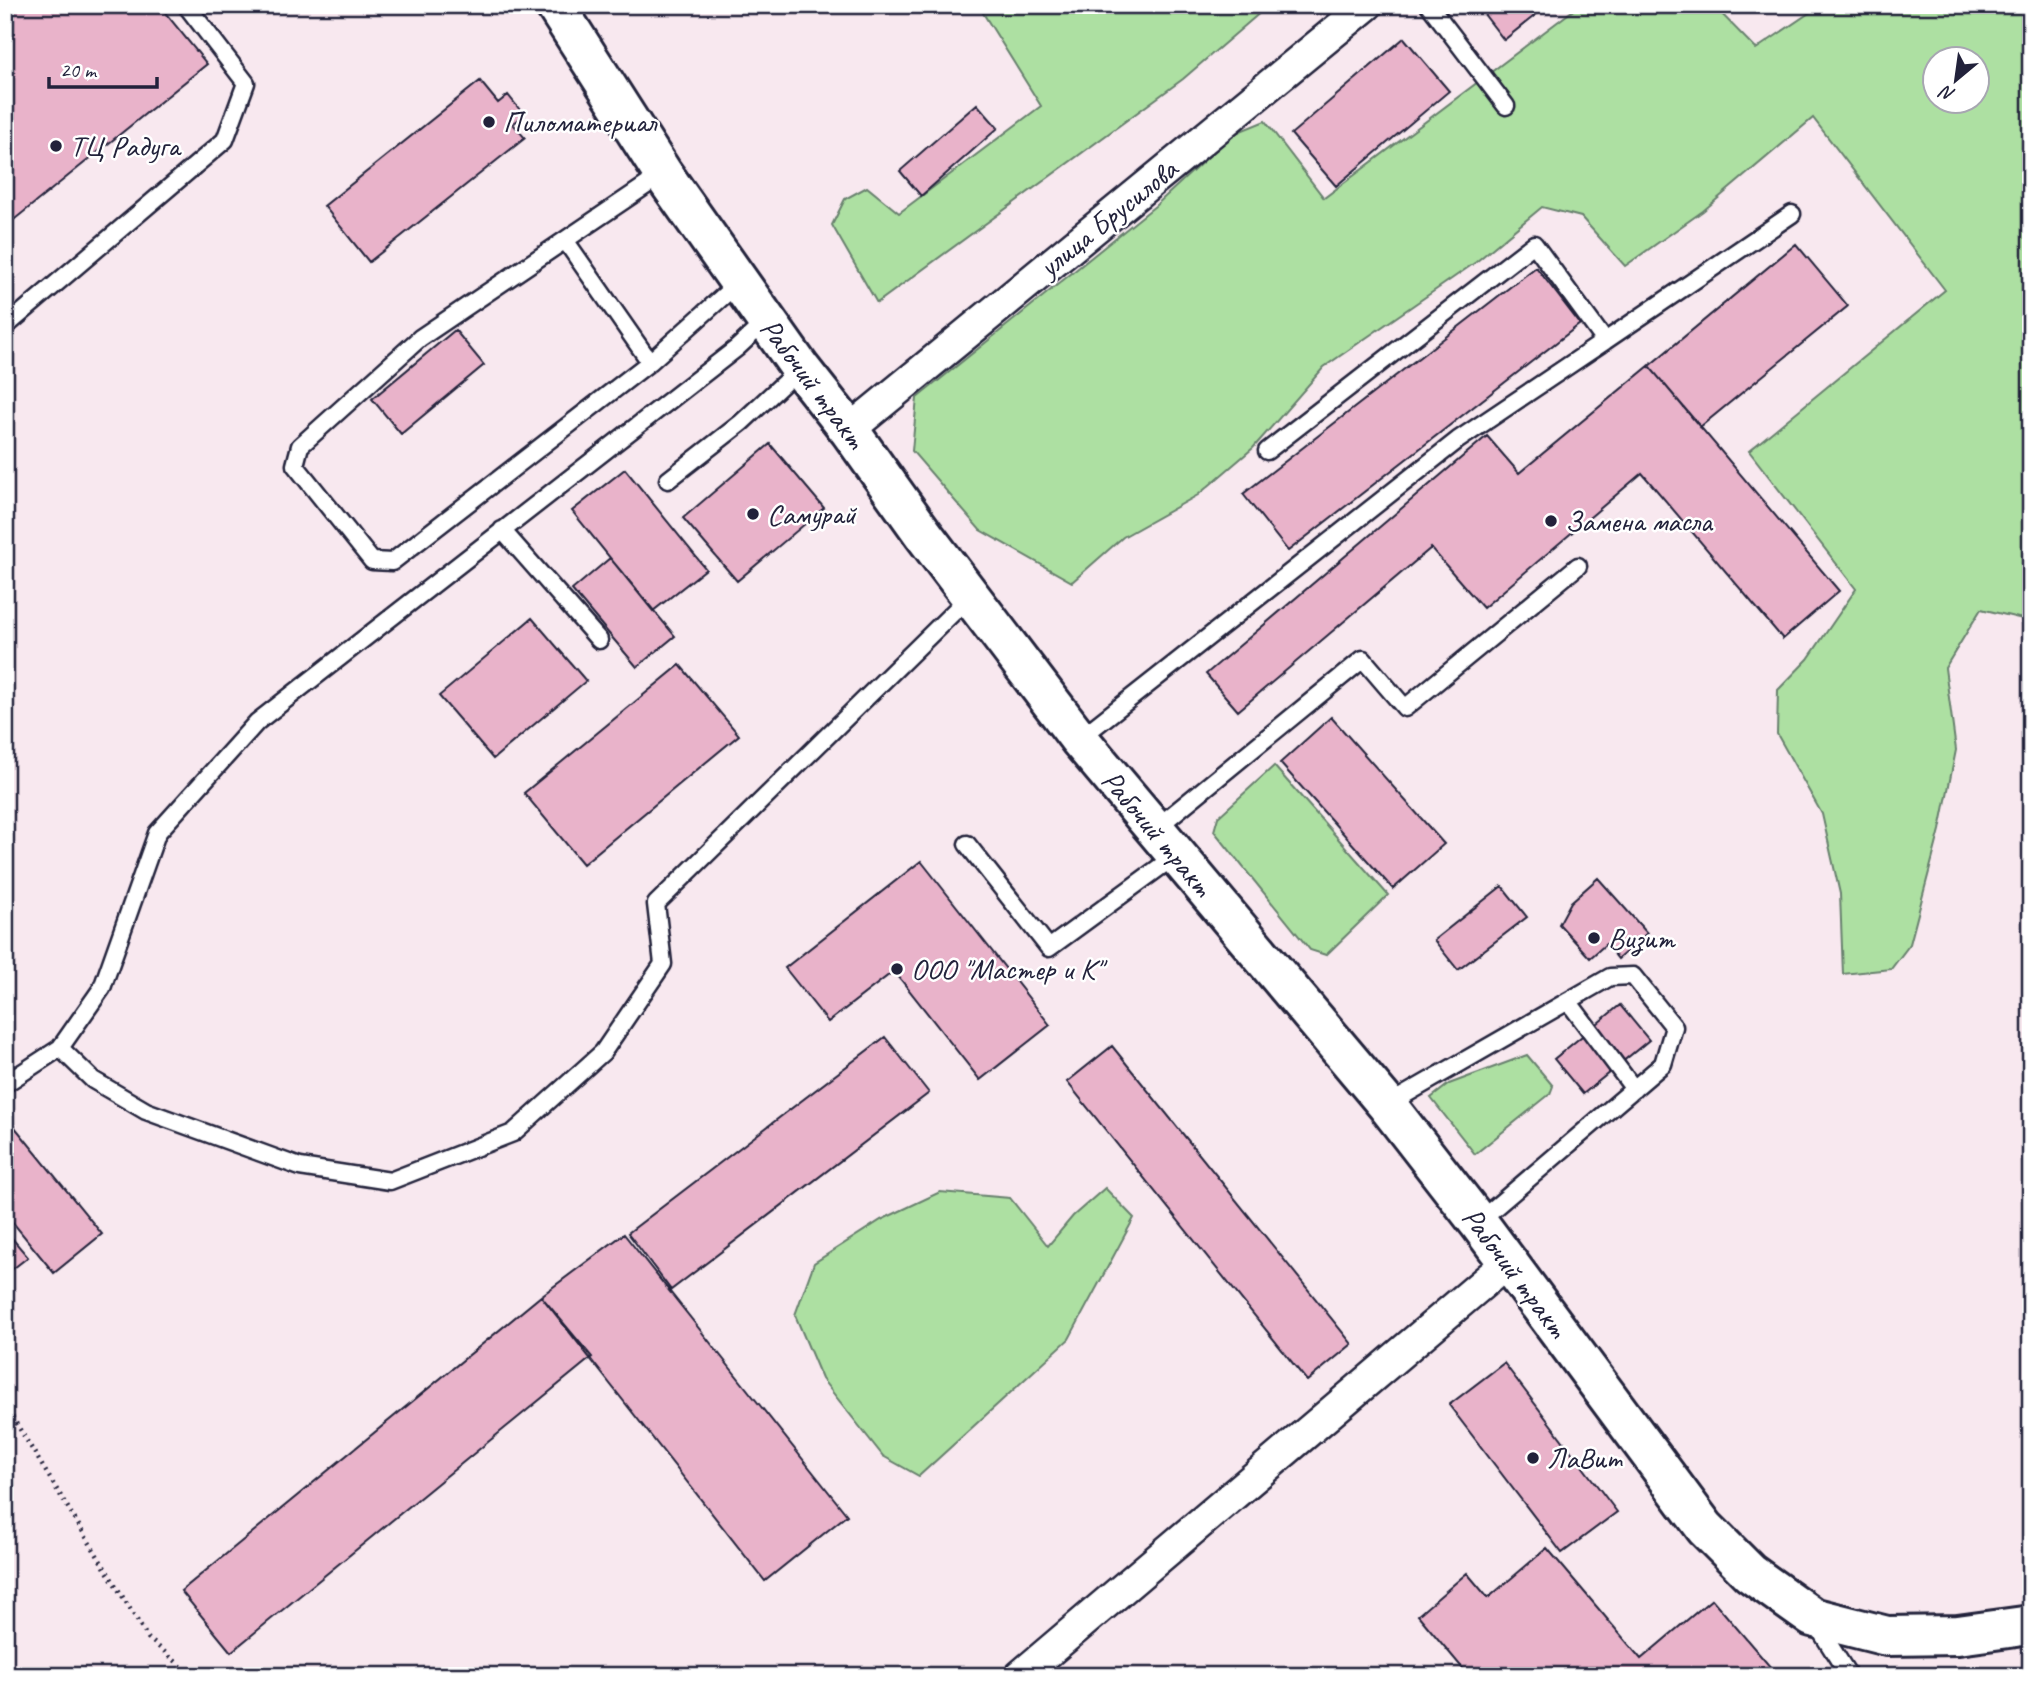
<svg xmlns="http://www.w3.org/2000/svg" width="2036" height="1681" font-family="Caveat,sans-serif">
<rect width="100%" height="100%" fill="#f8e8ef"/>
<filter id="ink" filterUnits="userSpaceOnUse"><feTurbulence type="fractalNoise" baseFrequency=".0143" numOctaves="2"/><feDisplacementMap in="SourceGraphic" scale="14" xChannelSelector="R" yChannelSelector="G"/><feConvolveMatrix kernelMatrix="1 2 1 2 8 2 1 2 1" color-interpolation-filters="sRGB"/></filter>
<g filter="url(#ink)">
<!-- green -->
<path fill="#ade0a2" stroke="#68816e" stroke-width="2" fill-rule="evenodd" d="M 978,5 L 1269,5 L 1183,79 L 877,303 L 832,225 L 845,199 L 867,187 L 899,213 L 1041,106 Z
M 1580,5 L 1713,5 L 1756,49 L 1821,5 L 2031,5 L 2031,621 L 1981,609 L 1945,668 L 1956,750 L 1940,830 L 1910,944 L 1891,969 L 1843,974 L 1840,894 L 1822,814 L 1777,734 L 1778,690 L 1808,659 L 1856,589 L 1749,451 L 1945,290 L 1813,118 L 1703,211 L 1625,266 L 1581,217 L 1542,207 L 1476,262 L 1324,367 L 1253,448 L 1198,495 L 1123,537 L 1072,582 L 980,530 L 912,451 L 917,398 L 1155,206 L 1233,134 L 1265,121 L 1324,198 ZM 1934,60 L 1976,60 L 1976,102 L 1934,102 Z
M 1274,766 L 1388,895 L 1326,955 L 1310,950 L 1214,831 L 1218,817 Z
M 1527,1055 L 1553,1086 L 1550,1094 L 1475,1154 L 1431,1098 L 1449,1084 Z
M 1105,1188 L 1134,1218 L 1069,1339 L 919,1476 L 883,1456 L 822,1379 L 795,1315 L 814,1263 L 881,1220 L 940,1192 L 1010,1198 L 1048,1246 L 1073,1216 Z"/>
<!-- building -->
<path fill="#e9b3ca" stroke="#22223b" stroke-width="2" d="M 5,5 L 159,5 L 207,64 L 5,227 Z
M 1477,5 L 1548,5 L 1504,40 Z
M 1404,38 L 1449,91 L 1336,186 L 1291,134 Z
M 480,81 L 498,103 L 508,95 L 524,115 L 513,124 L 525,138 L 369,262 L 324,206 Z
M 977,104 L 998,128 L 921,196 L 900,171 Z
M 1796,244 L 1848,306 L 1700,427 L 1649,366 Z
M 1536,267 L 1580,324 L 1288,551 L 1243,494 Z
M 455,330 L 484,365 L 401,434 L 372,399 Z
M 1649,366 L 1839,591 L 1783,639 L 1642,473 L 1483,608 L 1431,548 L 1238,711 L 1206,674 L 1487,436 L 1519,473 Z
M 770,444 L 824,508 L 737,581 L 683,518 Z
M 625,469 L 706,569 L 653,611 L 572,511 Z
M 610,558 L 675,636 L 637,667 L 572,590 Z
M 532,618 L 586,681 L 493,759 L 439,696 Z
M 680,665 L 739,735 L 583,864 L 524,793 Z
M 1331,717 L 1444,844 L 1393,889 L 1280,763 Z
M 921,861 L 1050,1025 L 980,1080 L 894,971 L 828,1022 L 785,968 Z
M 1598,878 L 1647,933 L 1618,959 L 1606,944 L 1590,958 L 1559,924 L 1571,902 Z
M 1502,886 L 1527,917 L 1458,970 L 1434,940 Z
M 1620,1005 L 1649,1040 L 1583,1094 L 1554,1059 Z
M 885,1037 L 929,1093 L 671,1290 L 628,1233 Z
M 1112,1046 L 1352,1344 L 1307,1381 L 1067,1082 Z
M 5,1115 L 102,1234 L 54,1273 L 5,1213 Z
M 5,1230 L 28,1257 L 5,1275 Z
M 624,1234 L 847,1515 L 765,1581 L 541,1296 Z
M 541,1296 L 592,1357 L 231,1652 L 181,1591 Z
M 1504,1363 L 1617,1512 L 1562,1553 L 1449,1405 Z
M 1547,1548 L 1641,1659 L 1712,1599 L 1778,1676 L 1469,1676 L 1418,1615 L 1467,1573 L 1488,1598 Z"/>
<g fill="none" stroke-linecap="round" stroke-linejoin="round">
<!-- service casing -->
<g stroke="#22223b" stroke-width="21">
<path id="service" d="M 1429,5 L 1506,106
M 565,240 L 650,362 L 392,562 L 372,561 L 295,465 L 300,446 L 420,338 L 663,174
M 5,327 L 225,140 L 246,83 L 186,5
M 1605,341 L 1792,214
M 650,362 L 739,282
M 668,480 L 741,423 L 800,368
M 502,530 L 599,640
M 1079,739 L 1458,440 L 1605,341 L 1534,244 L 1267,451
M 1155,829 L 1363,659 L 1405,708 L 1578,566
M 967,844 L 1049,948 L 1175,856
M 1568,1001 L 1634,1089
M 60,1048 L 102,988 L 157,833 L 257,722 L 737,348 L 766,321
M 5,1084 L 60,1048 L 93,1080 L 146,1111 L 300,1167 L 390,1181 L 513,1133 L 603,1052 L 663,964 L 656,904 L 971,595
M 1387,1105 L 1610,977 L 1633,976 L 1674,1027 L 1663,1064 L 1478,1222
M 1815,1622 L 1849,1676"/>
</g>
<!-- minor casing -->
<g stroke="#22223b" stroke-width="35">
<path id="minor" d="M 849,430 L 1367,5
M 1020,1676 L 1508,1262"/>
</g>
<!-- tertiary casing -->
<g stroke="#22223b" stroke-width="44">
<path id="tertiary" d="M 555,5 L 663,174 L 800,368 L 849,430 L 924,535 L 1079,739 L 1387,1105 L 1478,1222 L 1705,1528 L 1750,1573 L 1812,1617 L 1887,1636 L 1958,1635 L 2031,1625"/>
</g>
<!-- path -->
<path stroke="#22223b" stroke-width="4.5" stroke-dasharray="2 5" stroke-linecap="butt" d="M 5,1405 L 148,1638 L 193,1676"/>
<!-- service -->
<use href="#service" stroke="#fff" stroke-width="16"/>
<!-- minor -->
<use href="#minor" stroke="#fff" stroke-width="30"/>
<!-- tertiary -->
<use href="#tertiary" stroke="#fff" stroke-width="38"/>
</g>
</g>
<!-- markers -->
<g fill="#22223b" stroke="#fff" stroke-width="2.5">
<circle cx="489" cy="122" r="7"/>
<circle cx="56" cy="146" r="7"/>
<circle cx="753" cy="514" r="7"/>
<circle cx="1551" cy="521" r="7"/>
<circle cx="1594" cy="938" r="7"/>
<circle cx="897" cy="969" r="7"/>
<circle cx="1533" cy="1458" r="7"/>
</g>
<g text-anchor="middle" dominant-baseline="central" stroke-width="5" stroke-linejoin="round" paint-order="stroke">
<!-- poi labels -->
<g font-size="30" fill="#22223b" stroke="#fff" text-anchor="start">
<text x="503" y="122">Пиломатериал</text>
<text x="70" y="146">ТЦ Радуга</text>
<text x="767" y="514">Самурай</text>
<text x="1565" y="521">Замена масла</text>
<text x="1608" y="938">Визит</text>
<text x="911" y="969">ООО "Мастер и К"</text>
<text x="1547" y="1458">ЛаВит</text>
</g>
<!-- street labels -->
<g font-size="30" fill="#22223b" stroke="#fff">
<text transform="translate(1108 218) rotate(-39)">улица Брусилова</text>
<text transform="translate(813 383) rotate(53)">Рабочий тракт</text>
<text transform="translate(1157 833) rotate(50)">Рабочий тракт</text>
<text transform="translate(1515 1272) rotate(53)">Рабочий тракт</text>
</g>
</g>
<!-- margin -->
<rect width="2036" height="1681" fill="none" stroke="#fff" stroke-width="28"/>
<rect x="14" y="14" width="2008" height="1653" fill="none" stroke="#22223b" stroke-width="2.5" filter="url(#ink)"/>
<!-- north arrow -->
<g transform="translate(1956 80) rotate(209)"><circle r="33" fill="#ffffff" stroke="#a7a7b1" stroke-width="2"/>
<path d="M0-5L12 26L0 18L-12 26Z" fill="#22223b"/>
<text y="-10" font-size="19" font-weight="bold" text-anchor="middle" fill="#22223b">N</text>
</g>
<!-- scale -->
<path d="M49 77v10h108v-10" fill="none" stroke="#22223b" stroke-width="3.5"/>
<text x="60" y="77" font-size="21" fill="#22223b" stroke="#ffffff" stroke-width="5" paint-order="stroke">20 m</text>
</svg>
